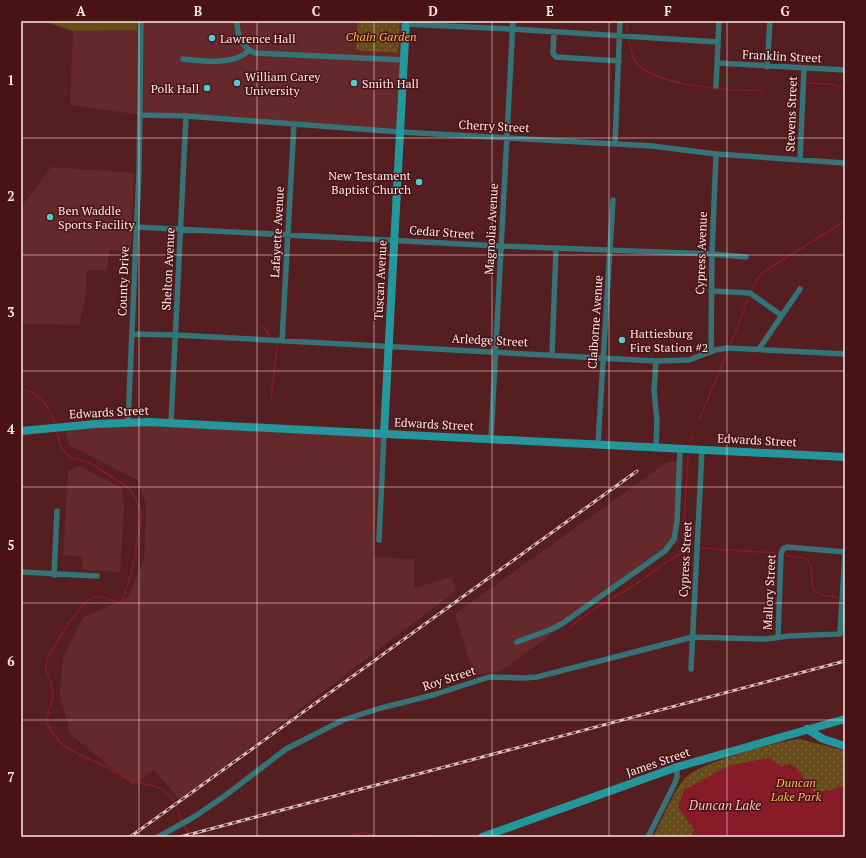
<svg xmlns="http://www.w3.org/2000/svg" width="866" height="858" font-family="'PT Serif',serif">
<defs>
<pattern id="grass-dots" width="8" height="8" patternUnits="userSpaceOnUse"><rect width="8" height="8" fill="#664c1b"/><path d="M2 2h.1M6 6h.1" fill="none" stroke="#7d663c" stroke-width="1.8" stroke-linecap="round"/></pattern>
</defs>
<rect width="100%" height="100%" fill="#551e20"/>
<!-- built -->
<path fill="#65282b" d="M 43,21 L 406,21 L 400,132 L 141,115 L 70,105 L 73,31 Z
M 51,167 L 134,173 L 131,252 L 109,250 L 107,271 L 87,270 L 85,298 L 79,325 L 21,324 L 21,207 Z
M 134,425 L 381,437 L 373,557 L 414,559 L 414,588 L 451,577 L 457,590 L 180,800 L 154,770 L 133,785 L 70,734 L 60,694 L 63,657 L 83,618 L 128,597 L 144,560 L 146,504 L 137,480 L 69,445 L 65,431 Z
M 667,462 L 684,462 L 678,541 L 671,548 L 501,671 L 476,675 L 467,653 L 455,614 Z
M 79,466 L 122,488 L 124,509 L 120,572 L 82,570 L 83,557 L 63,555 L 68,470 Z"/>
<!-- grass -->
<path fill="url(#grass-dots)" d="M 358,21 L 400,21 L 398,53 L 356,50 Z
M 800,739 L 845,751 L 845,837 L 653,837 C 662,820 673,792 685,778 C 698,763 779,741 800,739 Z"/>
<!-- garden -->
<path fill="#664c1b" d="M 43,21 L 137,21 L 137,30 L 73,31 Z"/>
<!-- water -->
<path fill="#871b27" d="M 768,758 L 782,766 L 790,764 L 796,768 L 814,792 L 831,790 L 845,785 L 845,837 L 691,837 L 694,830 L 678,807 L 684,790 L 728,766 Z"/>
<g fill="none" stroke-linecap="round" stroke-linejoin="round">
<!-- stream -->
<path stroke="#871b27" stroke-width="1.5" d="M 626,21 L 628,32
M 629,40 C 631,46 631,55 635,61 C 650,85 735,93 762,90
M 808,83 L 831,84 L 845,89
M 752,290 L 758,278 L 763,272 L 845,221
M 261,324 L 270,336
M 731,343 L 748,300
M 21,389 C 39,392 50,407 55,424
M 271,399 L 277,346
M 699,420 L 727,353
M 56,430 L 62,449 L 71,458 L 90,463 L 129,488 L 135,498 L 142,514 L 131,575 L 121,603 L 98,596 L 88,600 L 70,621 L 60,637 L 47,659 L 46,670 L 51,681 L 53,696 L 46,722 C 63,751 70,750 98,763 C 109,768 119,775 130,780 C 144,786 154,783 167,793 C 181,804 178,826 193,837
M 690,442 L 692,436
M 688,456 L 684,526 L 689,549
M 701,548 L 777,553
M 786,555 L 807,559 C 821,580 796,594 837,597
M 569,628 C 589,610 613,599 636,584 C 652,573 673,555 691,550
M 348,837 L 364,832 L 374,836 L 385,837
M 408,837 L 422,835 L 430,837"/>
<!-- street -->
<path stroke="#357377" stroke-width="5.5" d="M 237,21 C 237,35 241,47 255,53 L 404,60
M 405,24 L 512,29 L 718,42
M 554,32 L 553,53 L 556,57 L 619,61
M 183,59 C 202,61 235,66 249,50
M 717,63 L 845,70
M 767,67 L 770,21
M 716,86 L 719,21
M 141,115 L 186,116 L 400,132 L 652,146 L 716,154 L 845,163
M 615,144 L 620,21
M 800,160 L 804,68
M 137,227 L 500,246 L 712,254 L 746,257
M 711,291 L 750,293 L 781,315
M 132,334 L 176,335 L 656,361 L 689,360 L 715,350 L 728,348 L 845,354
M 282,341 L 294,124
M 759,349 L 800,289
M 711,352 L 712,254 L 716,154
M 552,354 L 556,249
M 656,361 L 654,391 L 657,421 L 656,447
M 128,422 L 139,171 L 141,21
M 171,423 L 186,116
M 491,439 L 513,21
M 598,444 L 613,200
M 379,540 L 384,433
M 21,572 L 97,576
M 54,575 L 57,511
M 778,637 L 781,554 L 783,549 L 787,547 L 845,552
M 517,642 L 552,629 L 563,623 L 665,551 L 674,539 L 677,522 L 680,448
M 691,669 L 702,450
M 158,837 L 194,817 L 226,795 L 286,749 L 343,720 L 381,708 L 433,695 L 489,677 L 523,678 L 537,677 L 693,637 L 766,639 L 789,636 L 840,634 L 845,553
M 648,837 L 674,785 L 677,777 L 677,767"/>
<!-- secondary -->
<path stroke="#24979d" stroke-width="8" d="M 21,431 L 96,424 L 149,422 L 845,457
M 384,433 L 406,21
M 807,729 L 823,739 L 845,746
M 482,837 L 677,767 L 845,719"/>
<!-- rail casing -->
<g stroke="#dabebd" stroke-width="3">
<path id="rail" d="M 130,837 L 637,471
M 180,837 L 845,661"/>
</g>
<!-- rail -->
<use href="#rail" stroke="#491316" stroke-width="1.5" stroke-dasharray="4.5" stroke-linecap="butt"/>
</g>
<!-- grid -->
<path fill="none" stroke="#fee8e7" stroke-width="1" stroke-opacity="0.55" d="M 139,21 L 139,837M 257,21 L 257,837M 374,21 L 374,837M 492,21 L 492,837M 609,21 L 609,837M 727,21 L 727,837M 21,138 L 845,138M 21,255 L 845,255M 21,371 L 845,371M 21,487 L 845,487M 21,603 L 845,603M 21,720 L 845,720"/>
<!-- markers -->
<g fill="#51ccd3" stroke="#491316" stroke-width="1.5">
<circle cx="212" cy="38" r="4"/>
<circle cx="237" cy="83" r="4"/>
<circle cx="354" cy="83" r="4"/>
<circle cx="207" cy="88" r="4"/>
<circle cx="419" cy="182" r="4"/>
<circle cx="50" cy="217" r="4"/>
<circle cx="622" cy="340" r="4"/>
</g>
<g text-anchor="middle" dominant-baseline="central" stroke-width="3" stroke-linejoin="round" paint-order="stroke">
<!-- park labels -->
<g font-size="12" font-style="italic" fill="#f6bd53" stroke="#491316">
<text x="381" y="36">Chain Garden</text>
<text x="796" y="782">Duncan<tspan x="796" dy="14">Lake Park</tspan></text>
</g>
<!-- poi labels -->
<g font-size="12" fill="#fee8e7" stroke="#491316" text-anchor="start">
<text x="220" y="38">Lawrence Hall</text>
<text x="245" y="76">William Carey<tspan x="245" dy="14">University</tspan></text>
<text x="362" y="83">Smith Hall</text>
<text x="199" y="88" text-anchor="end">Polk Hall</text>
<text x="411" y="175" text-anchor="end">New Testament<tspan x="411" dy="14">Baptist Church</tspan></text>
<text x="58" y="210">Ben Waddle<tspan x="58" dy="14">Sports Facility</tspan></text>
<text x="630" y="333">Hattiesburg<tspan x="630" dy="14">Fire Station #2</tspan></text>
</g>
<!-- street labels -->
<g font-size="12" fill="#fee8e7" stroke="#491316">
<text transform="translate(782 56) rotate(3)">Franklin Street</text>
<text transform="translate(791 114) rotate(-88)">Stevens Street</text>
<text transform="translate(494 126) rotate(3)">Cherry Street</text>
<text transform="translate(491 229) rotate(-87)">Magnolia Avenue</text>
<text transform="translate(277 232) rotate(-87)">Lafayette Avenue</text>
<text transform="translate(442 232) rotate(4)">Cedar Street</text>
<text transform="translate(701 253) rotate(-88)">Cypress Avenue</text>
<text transform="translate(168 269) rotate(-87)">Shelton Avenue</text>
<text transform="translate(380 280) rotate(-87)">Tuscan Avenue</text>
<text transform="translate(123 281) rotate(-88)">County Drive</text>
<text transform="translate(595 322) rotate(-86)">Claiborne Avenue</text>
<text transform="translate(490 340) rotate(3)">Arledge Street</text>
<text transform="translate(109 412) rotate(-3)">Edwards Street</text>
<text transform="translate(434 424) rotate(3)">Edwards Street</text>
<text transform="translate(757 440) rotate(3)">Edwards Street</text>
<text transform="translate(685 559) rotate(-87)">Cypress Street</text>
<text transform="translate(769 592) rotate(-87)">Mallory Street</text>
<text transform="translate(449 678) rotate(-18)">Roy Street</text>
<text transform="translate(658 762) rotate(-19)">James Street</text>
</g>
<!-- water labels -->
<g font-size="13" font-style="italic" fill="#fcc0bf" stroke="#491316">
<text x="725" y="805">Duncan Lake</text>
</g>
</g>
<!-- border -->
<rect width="866" height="858" fill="none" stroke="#491316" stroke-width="44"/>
<rect x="22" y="22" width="822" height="814" fill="none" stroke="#fee8e7" stroke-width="1.5"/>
<g font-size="13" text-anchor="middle" font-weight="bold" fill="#fee8e7">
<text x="81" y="16">A</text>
<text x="198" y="16">B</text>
<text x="316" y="16">C</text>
<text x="433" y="16">D</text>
<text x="550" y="16">E</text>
<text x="668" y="16">F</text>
<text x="785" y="16">G</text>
<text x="11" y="85">1</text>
<text x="11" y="201">2</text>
<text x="11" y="317">3</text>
<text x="11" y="434">4</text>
<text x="11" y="550">5</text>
<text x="11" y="666">6</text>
<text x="11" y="782">7</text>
</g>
</svg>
